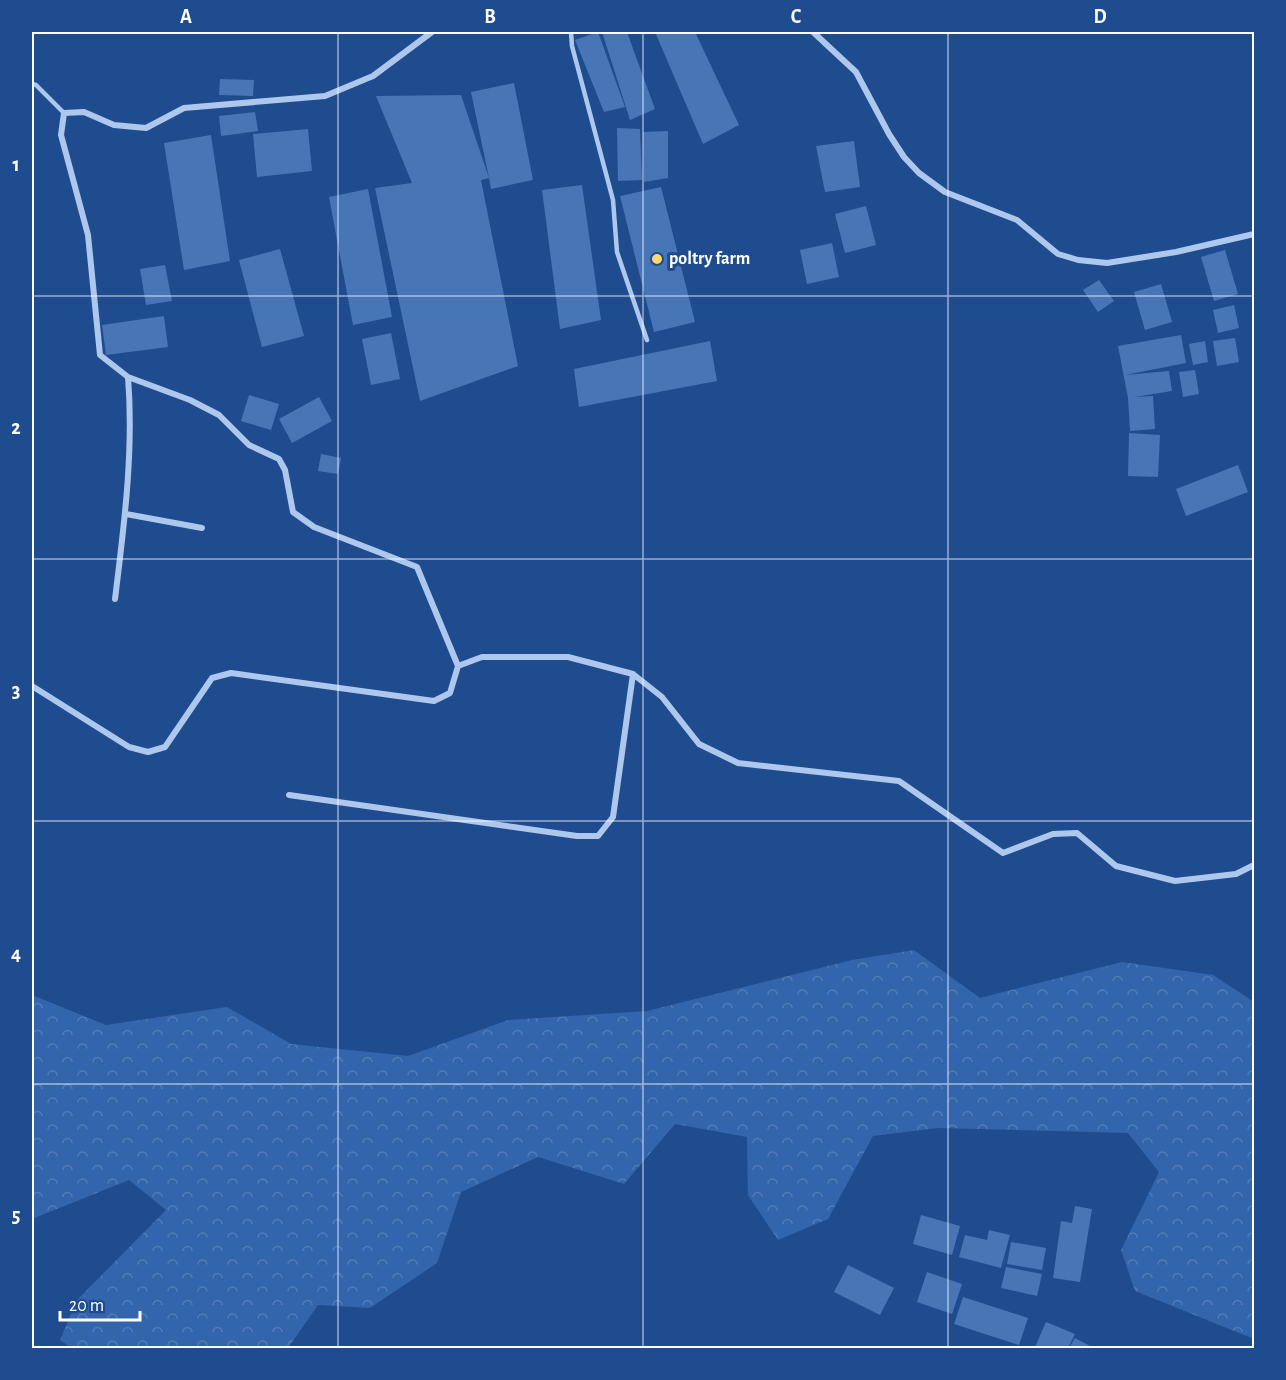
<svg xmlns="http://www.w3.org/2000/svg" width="1286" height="1380" font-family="'Alegreya Sans',sans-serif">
<defs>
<pattern id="forest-crowns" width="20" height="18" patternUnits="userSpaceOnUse" patternTransform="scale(1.5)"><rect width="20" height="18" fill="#3365ac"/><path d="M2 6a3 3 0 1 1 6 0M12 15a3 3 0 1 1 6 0" fill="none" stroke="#527cb8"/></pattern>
</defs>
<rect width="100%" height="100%" fill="#1f4c8f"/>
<!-- forest -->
<path fill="url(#forest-crowns)" d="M 914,950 L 980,998 L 1122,962 L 1213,975 L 1254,1002 L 1254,1339 L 1135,1291 L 1121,1250 L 1159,1172 L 1128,1133 L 938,1128 L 873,1136 L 828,1219 L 778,1240 L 748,1195 L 747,1137 L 675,1124 L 624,1184 L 538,1157 L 461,1192 L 437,1263 L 370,1308 L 318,1305 L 288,1348 L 72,1348 L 60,1340 L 77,1300 L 166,1210 L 129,1180 L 32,1219 L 32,995 L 106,1025 L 227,1007 L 291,1044 L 408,1056 L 508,1020 L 647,1011 L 852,960 Z"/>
<!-- building -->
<path fill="#4875b6" d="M 598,32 L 625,107 L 604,112 L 575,40 Z
M 602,32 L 627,32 L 655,109 L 630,120 Z
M 655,32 L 695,32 L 739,125 L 703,144 Z
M 220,79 L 254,80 L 253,96 L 219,95 Z
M 514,83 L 533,180 L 491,189 L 489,178 L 481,180 L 518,366 L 420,401 L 375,188 L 412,183 L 376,96 L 461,95 L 489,178 L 471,92 Z
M 255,112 L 258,131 L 221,136 L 219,116 Z
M 617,128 L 640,129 L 642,180 L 618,181 Z
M 308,129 L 312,171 L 257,177 L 253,134 Z
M 668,131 L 668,178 L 644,182 L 643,132 Z
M 211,135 L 230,261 L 184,270 L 164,143 Z
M 854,141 L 860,187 L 825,192 L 816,146 Z
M 582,185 L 601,320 L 560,329 L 542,190 Z
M 661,187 L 695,322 L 654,332 L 620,196 Z
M 368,189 L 392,317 L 353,325 L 329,197 Z
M 866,206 L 876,245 L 845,253 L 835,214 Z
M 832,243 L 839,277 L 807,284 L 800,250 Z
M 280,249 L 304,336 L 262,347 L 239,260 Z
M 1225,250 L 1238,294 L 1214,301 L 1201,257 Z
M 165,265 L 172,301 L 146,305 L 140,269 Z
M 1099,280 L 1114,301 L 1098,312 L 1083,290 Z
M 1161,284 L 1172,322 L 1145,330 L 1134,292 Z
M 1234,305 L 1239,328 L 1218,333 L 1213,310 Z
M 164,316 L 168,347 L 106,355 L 102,325 Z
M 391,333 L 400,379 L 371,385 L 362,339 Z
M 1181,335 L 1186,363 L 1125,375 L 1169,371 L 1172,391 L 1134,397 L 1153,396 L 1155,429 L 1130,431 L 1128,398 L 1118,346 Z
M 1235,338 L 1239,362 L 1217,366 L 1213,341 Z
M 710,341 L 717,381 L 579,407 L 574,369 Z
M 1205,341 L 1208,362 L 1193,365 L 1189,344 Z
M 1195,370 L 1199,394 L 1183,397 L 1179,372 Z
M 249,395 L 279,404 L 271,430 L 241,421 Z
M 319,397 L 332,421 L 292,443 L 279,419 Z
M 1129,433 L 1160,435 L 1158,477 L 1128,476 Z
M 321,454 L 341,458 L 338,474 L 318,471 Z
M 1238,465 L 1248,492 L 1186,516 L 1176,489 Z
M 1075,1206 L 1092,1209 L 1080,1282 L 1053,1278 L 1061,1221 L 1072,1223 Z
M 921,1215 L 960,1226 L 952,1255 L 913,1244 Z
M 989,1230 L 1010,1235 L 1001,1268 L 959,1257 L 965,1235 L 987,1240 Z
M 1011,1242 L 1046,1248 L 1042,1270 L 1007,1264 Z
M 848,1265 L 894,1288 L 880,1315 L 834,1292 Z
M 1006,1267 L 1042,1274 L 1037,1296 L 1001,1288 Z
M 927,1272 L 962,1284 L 952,1314 L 917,1302 Z
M 963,1297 L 1028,1318 L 1019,1345 L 954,1324 Z
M 1046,1322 L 1075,1334 L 1068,1348 L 1035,1347 Z
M 1075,1338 L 1094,1348 L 1069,1348 Z"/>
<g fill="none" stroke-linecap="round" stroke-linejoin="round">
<!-- lane -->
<path stroke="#aec8ed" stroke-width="4.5" d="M 571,32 L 572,46 L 613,200 L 617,252 L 647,340
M 32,84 L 36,85 L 64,113"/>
<!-- street -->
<path stroke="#aec8ed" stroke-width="6" d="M 432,32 L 373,76 L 325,96 L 184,108 L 146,128 L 114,125 L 84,112 L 64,113 L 61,135 L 88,235 L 100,355 L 128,377 L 190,400 L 219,415 L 249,445 L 279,459 L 285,470 L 293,512 L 314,527 L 417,567 L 458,666
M 813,32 L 856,72 L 889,134 L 904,157 L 919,173 L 945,192 L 1017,220 L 1058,254 L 1078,260 L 1107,263 L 1176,252 L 1254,234
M 126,514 L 202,528
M 115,599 C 124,526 134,451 128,377
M 32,686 L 129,747 L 148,752 L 165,747 L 212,678 L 231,673 L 434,701 L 450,693 L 458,666 L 482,657 L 568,657 L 633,674 L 662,697 L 699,744 L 738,763 L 899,781 L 1003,853 L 1053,834 L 1077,833 L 1116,866 L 1175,881 L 1236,874 L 1254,865
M 289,795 L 577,836 L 598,836 L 613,817 L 633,674"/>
</g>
<!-- grid -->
<path fill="none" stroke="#fff" stroke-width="1.5" stroke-opacity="0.55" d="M 338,32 L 338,1348M 643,32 L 643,1348M 948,32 L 948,1348M 32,296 L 1254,296M 32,559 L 1254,559M 32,821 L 1254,821M 32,1084 L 1254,1084"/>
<!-- markers -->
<circle fill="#fbd76e" stroke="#1f4c8f" stroke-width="2" cx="657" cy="259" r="6"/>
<g text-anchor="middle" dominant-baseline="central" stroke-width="6" stroke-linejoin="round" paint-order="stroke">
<!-- poi labels -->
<g font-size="18" font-weight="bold" fill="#fff" stroke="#1f4c8f" text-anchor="start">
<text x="669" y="259">poltry farm</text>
</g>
</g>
<!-- border -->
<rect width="1286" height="1380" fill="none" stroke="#1f4c8f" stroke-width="66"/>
<!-- scale -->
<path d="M60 1311v9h80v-9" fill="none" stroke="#ffffff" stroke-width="3"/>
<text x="69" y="1311" font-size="18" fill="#ffffff" stroke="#1f4c8f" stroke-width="4.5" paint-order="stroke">20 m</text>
<rect x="33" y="33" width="1220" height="1314" fill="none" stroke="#fff" stroke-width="2"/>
<g font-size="20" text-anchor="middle" font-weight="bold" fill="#fff">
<text x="186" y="23">A</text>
<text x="490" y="23">B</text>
<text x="796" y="23">C</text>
<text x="1100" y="23">D</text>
<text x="16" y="171">1</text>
<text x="16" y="434">2</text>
<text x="16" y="697">3</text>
<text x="16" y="960">4</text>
<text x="16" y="1222">5</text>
</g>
</svg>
